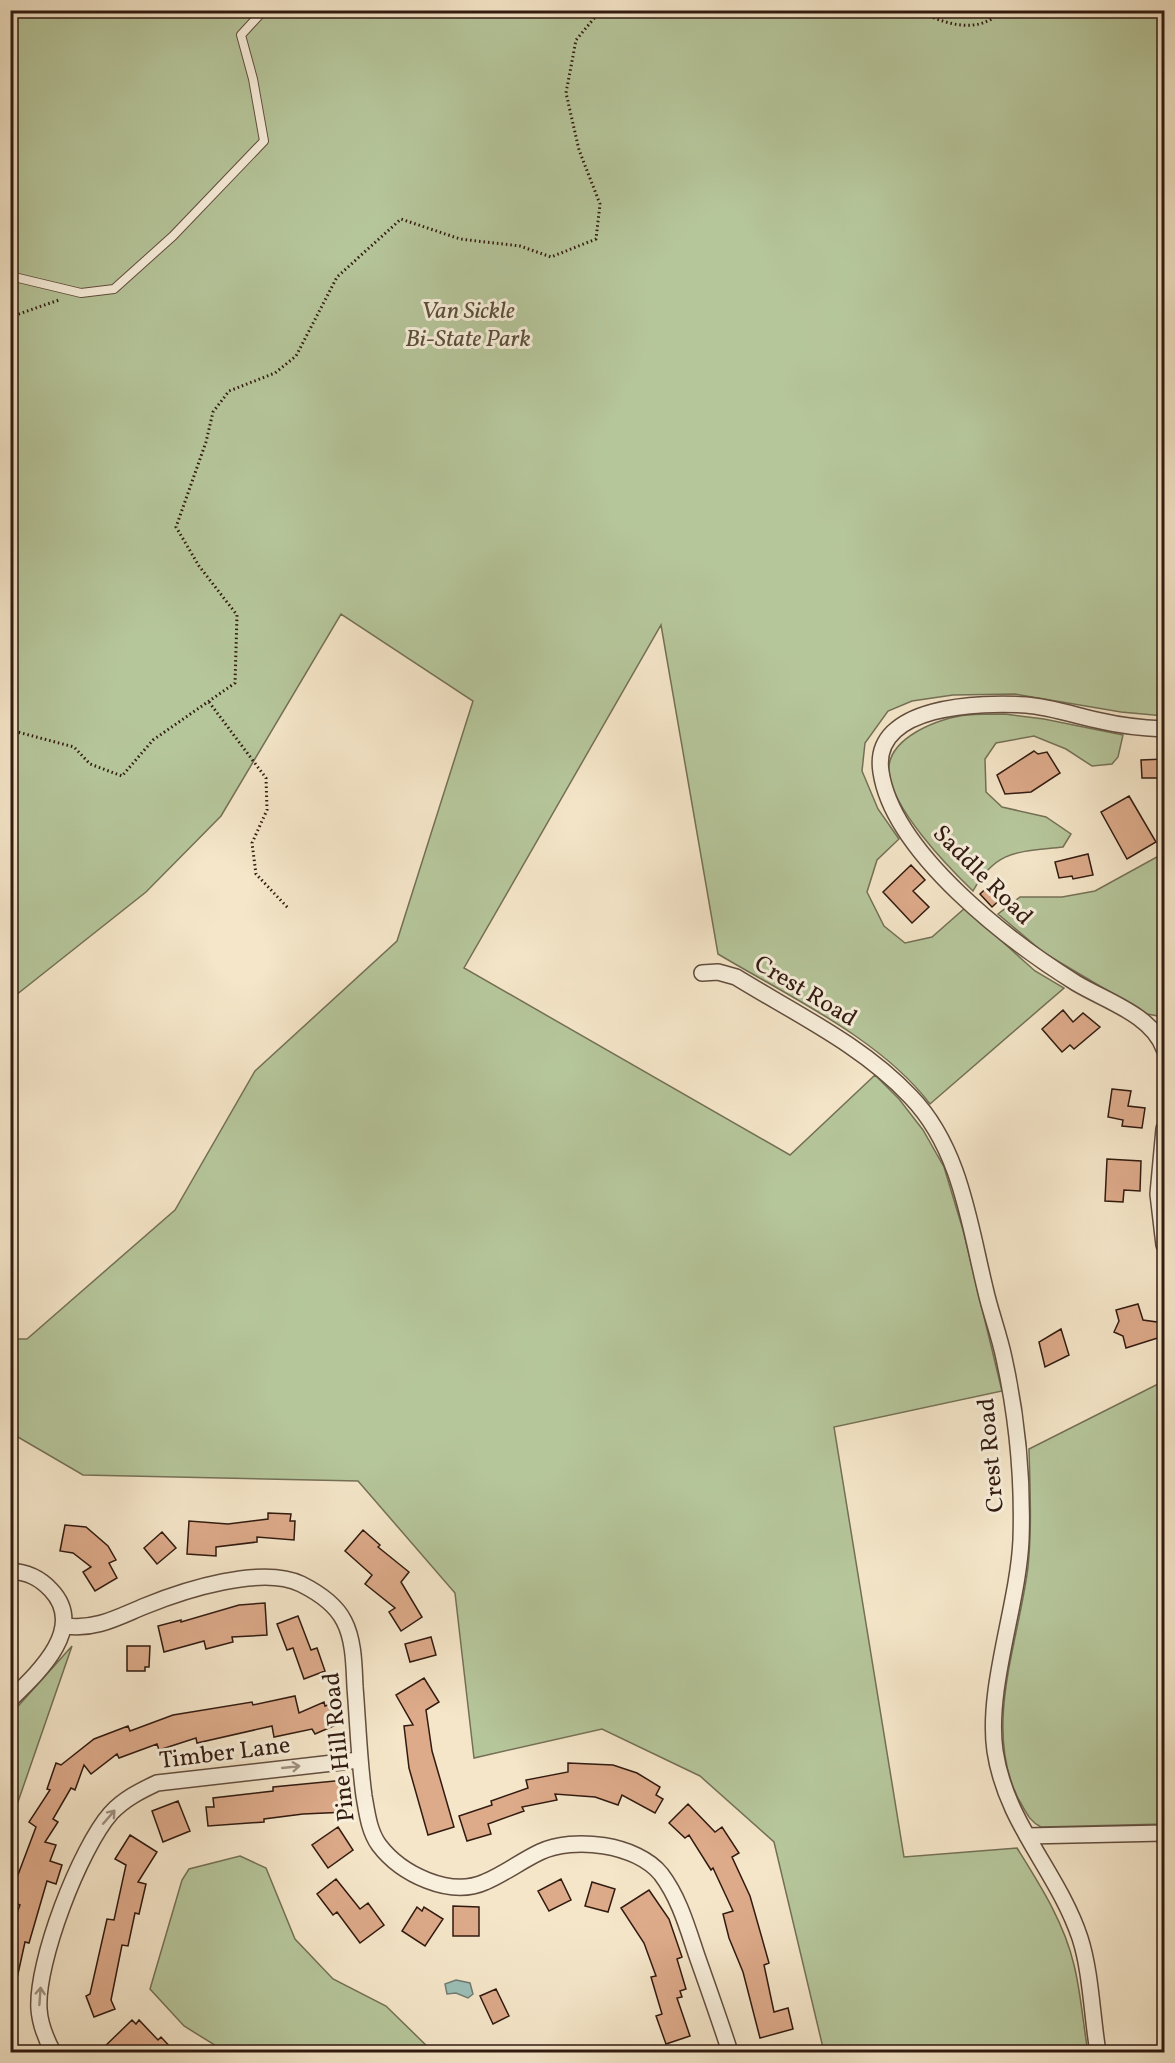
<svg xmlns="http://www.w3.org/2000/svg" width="1175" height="2063" font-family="Vollkorn,serif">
<rect width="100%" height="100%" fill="#f5e6c9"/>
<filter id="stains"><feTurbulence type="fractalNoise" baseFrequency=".00333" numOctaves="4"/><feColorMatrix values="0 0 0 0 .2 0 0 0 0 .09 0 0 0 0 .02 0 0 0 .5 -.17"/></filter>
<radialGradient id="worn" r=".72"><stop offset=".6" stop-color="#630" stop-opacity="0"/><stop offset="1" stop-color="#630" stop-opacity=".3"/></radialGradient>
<!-- green -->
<path fill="#b6c69b" stroke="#747056" stroke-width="1.5" d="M 11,11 L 1164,11 L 1164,716 L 1121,712 L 1015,694 L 953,695 L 912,701 L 888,711 L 865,743 L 862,771 L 878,809 L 899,839 L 877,860 L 867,892 L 884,926 L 905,943 L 932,937 L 965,908 L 1035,971 L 1064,988 L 930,1104 C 881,1039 788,996 718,954 L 661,625 L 464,968 L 790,1155 L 875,1075 L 899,1099 L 923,1130 L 944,1167 L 963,1230 L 1002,1391 L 834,1427 L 904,1857 L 1017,1848 C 1040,1885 1064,1922 1074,1965 C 1081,1993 1083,2024 1088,2052 L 824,2052 L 774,1842 L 700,1776 L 602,1729 L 474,1758 L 455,1593 L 358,1481 L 83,1475 L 11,1433 L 11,1339 L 27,1339 L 175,1210 L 255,1071 L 397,941 L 473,701 L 341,614 L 221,816 L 146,892 L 11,999 Z
M 1005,714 L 1044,719 L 1123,735 L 1118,757 L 1112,764 L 1092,766 L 1066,749 L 1034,736 L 996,743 L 985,759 L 986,792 L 1002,807 L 1046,817 L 1071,834 L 1063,847 C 1019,852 996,849 973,891 C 947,866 892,809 889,772 C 886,738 940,717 968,715 C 980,714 993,714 1005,714 Z
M 1164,853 L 1164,1017 L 1147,1014 L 1044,953 L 998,914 L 1020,897 L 1062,897 L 1095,891 Z
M 1164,1381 L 1164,1824 L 1041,1827 C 1029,1821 1026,1812 1019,1800 C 982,1728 1019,1642 1028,1567 C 1032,1528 1030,1488 1029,1449 Z
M 72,1646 L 11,1822 L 11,1714 Z
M 240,1856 L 266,1868 L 295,1939 L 333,1979 L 386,2006 L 433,2052 L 226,2052 L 184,2026 L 150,1989 L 182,1880 L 189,1869 Z"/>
<!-- water -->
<path fill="#9cbfb7" stroke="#717d74" stroke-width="1.5" d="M 456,1980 L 470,1983 L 473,1994 L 468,1998 L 456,1993 L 447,1994 L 445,1984 Z"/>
<!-- building -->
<path fill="#ddaa8a" stroke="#311a10" stroke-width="1.5" d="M 1034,751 L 1038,754 L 1047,752 L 1060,773 L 1031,792 L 1005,794 L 997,775 Z
M 1164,759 L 1164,778 L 1142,778 L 1141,760 Z
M 1129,796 L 1156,842 L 1127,859 L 1101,812 Z
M 1088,854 L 1093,875 L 1073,879 L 1072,876 L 1059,878 L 1055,862 Z
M 911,865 L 925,880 L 913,891 L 929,907 L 912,923 L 883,892 Z
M 994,881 L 1006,894 L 992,907 L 980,894 Z
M 1063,1010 L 1073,1022 L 1083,1013 L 1100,1027 L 1074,1049 L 1070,1045 L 1062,1052 L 1042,1029 Z
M 1112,1089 L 1131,1091 L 1128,1106 L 1145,1108 L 1142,1128 L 1122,1126 L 1123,1120 L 1108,1117 Z
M 1107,1159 L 1141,1161 L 1140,1191 L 1124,1190 L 1123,1202 L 1105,1201 Z
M 1138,1304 L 1143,1320 L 1164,1323 L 1164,1336 L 1126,1348 L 1123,1336 L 1114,1332 L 1119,1321 L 1116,1310 Z
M 1061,1329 L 1069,1355 L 1045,1367 L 1039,1342 Z
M 268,1513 L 291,1514 L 290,1521 L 295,1521 L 294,1540 L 257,1537 L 257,1542 L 216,1547 L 216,1556 L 187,1554 L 189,1521 L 228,1524 L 268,1519 Z
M 65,1525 L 86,1527 L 108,1546 L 116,1560 L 109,1563 L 117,1578 L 95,1591 L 83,1572 L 91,1567 L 73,1553 L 60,1551 Z
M 363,1530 L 380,1545 L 378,1547 L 409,1572 L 401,1582 L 422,1617 L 401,1631 L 389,1612 L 395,1608 L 365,1584 L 372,1575 L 345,1551 Z
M 162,1532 L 176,1548 L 157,1564 L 144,1548 Z
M 265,1603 L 267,1635 L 232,1637 L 233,1642 L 206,1649 L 204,1641 L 164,1652 L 158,1626 L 181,1620 L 181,1622 L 239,1605 Z
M 298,1616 L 311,1650 L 317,1648 L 325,1671 L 304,1679 L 293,1648 L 287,1650 L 277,1624 Z
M 431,1637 L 436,1655 L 410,1662 L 405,1644 Z
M 127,1646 L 150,1646 L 149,1667 L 145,1667 L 145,1671 L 127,1671 Z
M 424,1678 L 439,1702 L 426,1710 L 432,1751 L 454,1827 L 428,1835 L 409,1768 L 404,1726 L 413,1725 L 396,1695 Z
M 295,1696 L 299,1713 L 324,1702 L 325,1706 L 331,1704 L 340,1723 L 315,1734 L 312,1729 L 274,1737 L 272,1726 L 197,1743 L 196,1738 L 159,1750 L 157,1744 L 119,1758 L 117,1754 L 91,1774 L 84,1765 L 75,1790 L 71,1788 L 53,1819 L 58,1822 L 45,1842 L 56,1845 L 50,1861 L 62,1865 L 56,1884 L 47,1881 L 29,1943 L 25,1942 L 16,1983 L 10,1982 L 10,1931 L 20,1905 L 10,1901 L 10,1896 L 36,1827 L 29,1822 L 50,1790 L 47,1789 L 56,1763 L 61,1765 L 94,1739 L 128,1726 L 130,1731 L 173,1715 L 252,1702 L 253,1705 Z
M 568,1763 L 613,1765 L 637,1773 L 660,1787 L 656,1795 L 663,1799 L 655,1813 L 622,1795 L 618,1805 L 595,1797 L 555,1794 L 557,1800 L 522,1807 L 524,1811 L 488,1824 L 491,1834 L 467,1841 L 459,1816 L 492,1805 L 491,1801 L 528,1788 L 526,1780 L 568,1772 Z
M 345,1780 L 347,1812 L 303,1814 L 264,1819 L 264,1822 L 208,1826 L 206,1807 L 214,1807 L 213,1798 L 273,1791 L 273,1787 Z
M 178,1801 L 190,1831 L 163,1842 L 152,1811 Z
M 688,1804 L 715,1832 L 722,1827 L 739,1853 L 732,1857 L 750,1896 L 769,1963 L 764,1965 L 774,2012 L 788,2008 L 793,2029 L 760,2038 L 743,1972 L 729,1938 L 723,1914 L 733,1911 L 713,1868 L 711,1870 L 689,1835 L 685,1838 L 669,1823 Z
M 338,1827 L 353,1850 L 328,1868 L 312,1845 Z
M 130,1835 L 157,1852 L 138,1882 L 146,1884 L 139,1914 L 135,1913 L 128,1946 L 122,1945 L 111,2000 L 115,2009 L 94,2017 L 86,1996 L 90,1994 L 107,1919 L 114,1920 L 126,1865 L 115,1859 Z
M 336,1879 L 360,1909 L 368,1903 L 384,1925 L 360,1943 L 337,1912 L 333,1915 L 317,1894 Z
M 561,1879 L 571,1900 L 549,1911 L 538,1891 Z
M 592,1882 L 615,1889 L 608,1912 L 585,1906 Z
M 649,1890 L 669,1919 L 682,1957 L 677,1959 L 686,1989 L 680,1991 L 682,1997 L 677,1998 L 690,2036 L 666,2044 L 656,2016 L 662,2014 L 651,1977 L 656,1976 L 644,1943 L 621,1908 Z
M 453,1906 L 479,1907 L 479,1936 L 453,1936 Z
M 417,1907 L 422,1911 L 424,1907 L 443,1919 L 425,1946 L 402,1931 Z
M 496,1989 L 509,2016 L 493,2024 L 480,1996 Z
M 132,2020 L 136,2024 L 139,2020 L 158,2040 L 161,2037 L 175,2052 L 99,2052 Z"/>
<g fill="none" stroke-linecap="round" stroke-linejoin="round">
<!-- service casing -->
<g stroke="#624d3e" stroke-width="10">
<path id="service" d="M 10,276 L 81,293 L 114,289 L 173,236 L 264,141 L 253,79 L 241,35 L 264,10"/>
</g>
<!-- minor casing -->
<g stroke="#624d3e" stroke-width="18">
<path id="minor" d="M 1164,729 C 1143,728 1122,726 1101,721 C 1077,716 1051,707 1026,705 C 983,702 870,704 881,772 C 893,853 1010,942 1076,983 C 1106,1001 1152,1015 1164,1049
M 702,973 L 718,972 L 736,977 C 796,1014 862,1045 911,1097 C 960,1148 969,1222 985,1288 C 990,1311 999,1334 1004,1358 C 1017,1417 1023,1480 1021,1540 C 1018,1606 986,1688 995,1751 C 1006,1824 1058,1872 1080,1938 C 1091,1972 1092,2017 1098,2052
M 1164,1129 L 1158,1194 L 1164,1245
M 10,1571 C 28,1572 40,1578 51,1590 C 87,1628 38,1673 10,1700
M 66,1626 C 96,1630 118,1617 145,1606 C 184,1590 262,1565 301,1584 C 317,1592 336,1605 344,1621 C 354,1640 354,1666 355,1687 C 358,1724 359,1760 364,1796 C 367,1813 369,1831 379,1845 C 401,1874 450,1898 485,1882 C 504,1874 521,1861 540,1852 C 573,1836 637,1844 661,1874 C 680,1899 688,1930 698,1959 C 709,1990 720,2021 730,2052
M 1027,1836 L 1164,1833
M 53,2052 C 46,2039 40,2024 39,2009 C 36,1962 80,1848 111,1813 C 124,1799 140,1791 157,1783 L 359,1760"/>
</g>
<!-- path -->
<path stroke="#311a10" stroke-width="3" stroke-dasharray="1.5 3" stroke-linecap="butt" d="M 917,10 C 944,24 979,36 1002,10
M 10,317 L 59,300
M 209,702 L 266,778 L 267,810 L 252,843 L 256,874 L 288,908
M 10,730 L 74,747 L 90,764 L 122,776 L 153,740 L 235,683 L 237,615 L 199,566 L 176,527 L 206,442 L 213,412 L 229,391 L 275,373 L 296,356 L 337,277 L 401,219 L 460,239 L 520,246 L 551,257 L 596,239 L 600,204 L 579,150 L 566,93 L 576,40 L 601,10"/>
<!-- service -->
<use href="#service" stroke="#f8efdc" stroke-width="8"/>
<!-- minor -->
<use href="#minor" stroke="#f8efdc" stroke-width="15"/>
</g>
<!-- one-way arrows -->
<defs><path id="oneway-shaft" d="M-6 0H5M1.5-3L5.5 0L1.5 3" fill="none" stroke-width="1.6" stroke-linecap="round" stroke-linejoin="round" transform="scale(1.5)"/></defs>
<g stroke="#9e8f80">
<use href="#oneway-shaft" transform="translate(291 1767) rotate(-6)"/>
<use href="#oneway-shaft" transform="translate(109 1817) rotate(-49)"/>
<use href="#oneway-shaft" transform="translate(40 1996) rotate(-86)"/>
</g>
<g text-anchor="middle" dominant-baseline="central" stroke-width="6" stroke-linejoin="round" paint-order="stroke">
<!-- park labels -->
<g font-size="24" font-style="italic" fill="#594e3a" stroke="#f8efdc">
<text x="468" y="312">Van Sickle<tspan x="468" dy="28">Bi-State Park</tspan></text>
</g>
<!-- street labels -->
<g font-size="24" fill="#311a10" stroke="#f8efdc">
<text transform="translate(982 876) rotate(45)">Saddle Road</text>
<text transform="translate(805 992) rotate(31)">Crest Road</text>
<text transform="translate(992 1455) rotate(-95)">Crest Road</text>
<text transform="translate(340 1747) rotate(-96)">Pine Hill Road</text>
<text transform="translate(225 1754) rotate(-7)">Timber Lane</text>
</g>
</g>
<!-- margin -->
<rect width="1175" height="2063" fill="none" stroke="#f5e6c9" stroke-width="36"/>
<rect x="12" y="12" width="1151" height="2039" fill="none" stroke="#311a10" stroke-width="3"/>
<rect x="18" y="18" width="1139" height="2027" fill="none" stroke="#311a10" stroke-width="1.5"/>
<rect width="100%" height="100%" filter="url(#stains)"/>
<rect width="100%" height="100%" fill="url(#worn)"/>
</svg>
